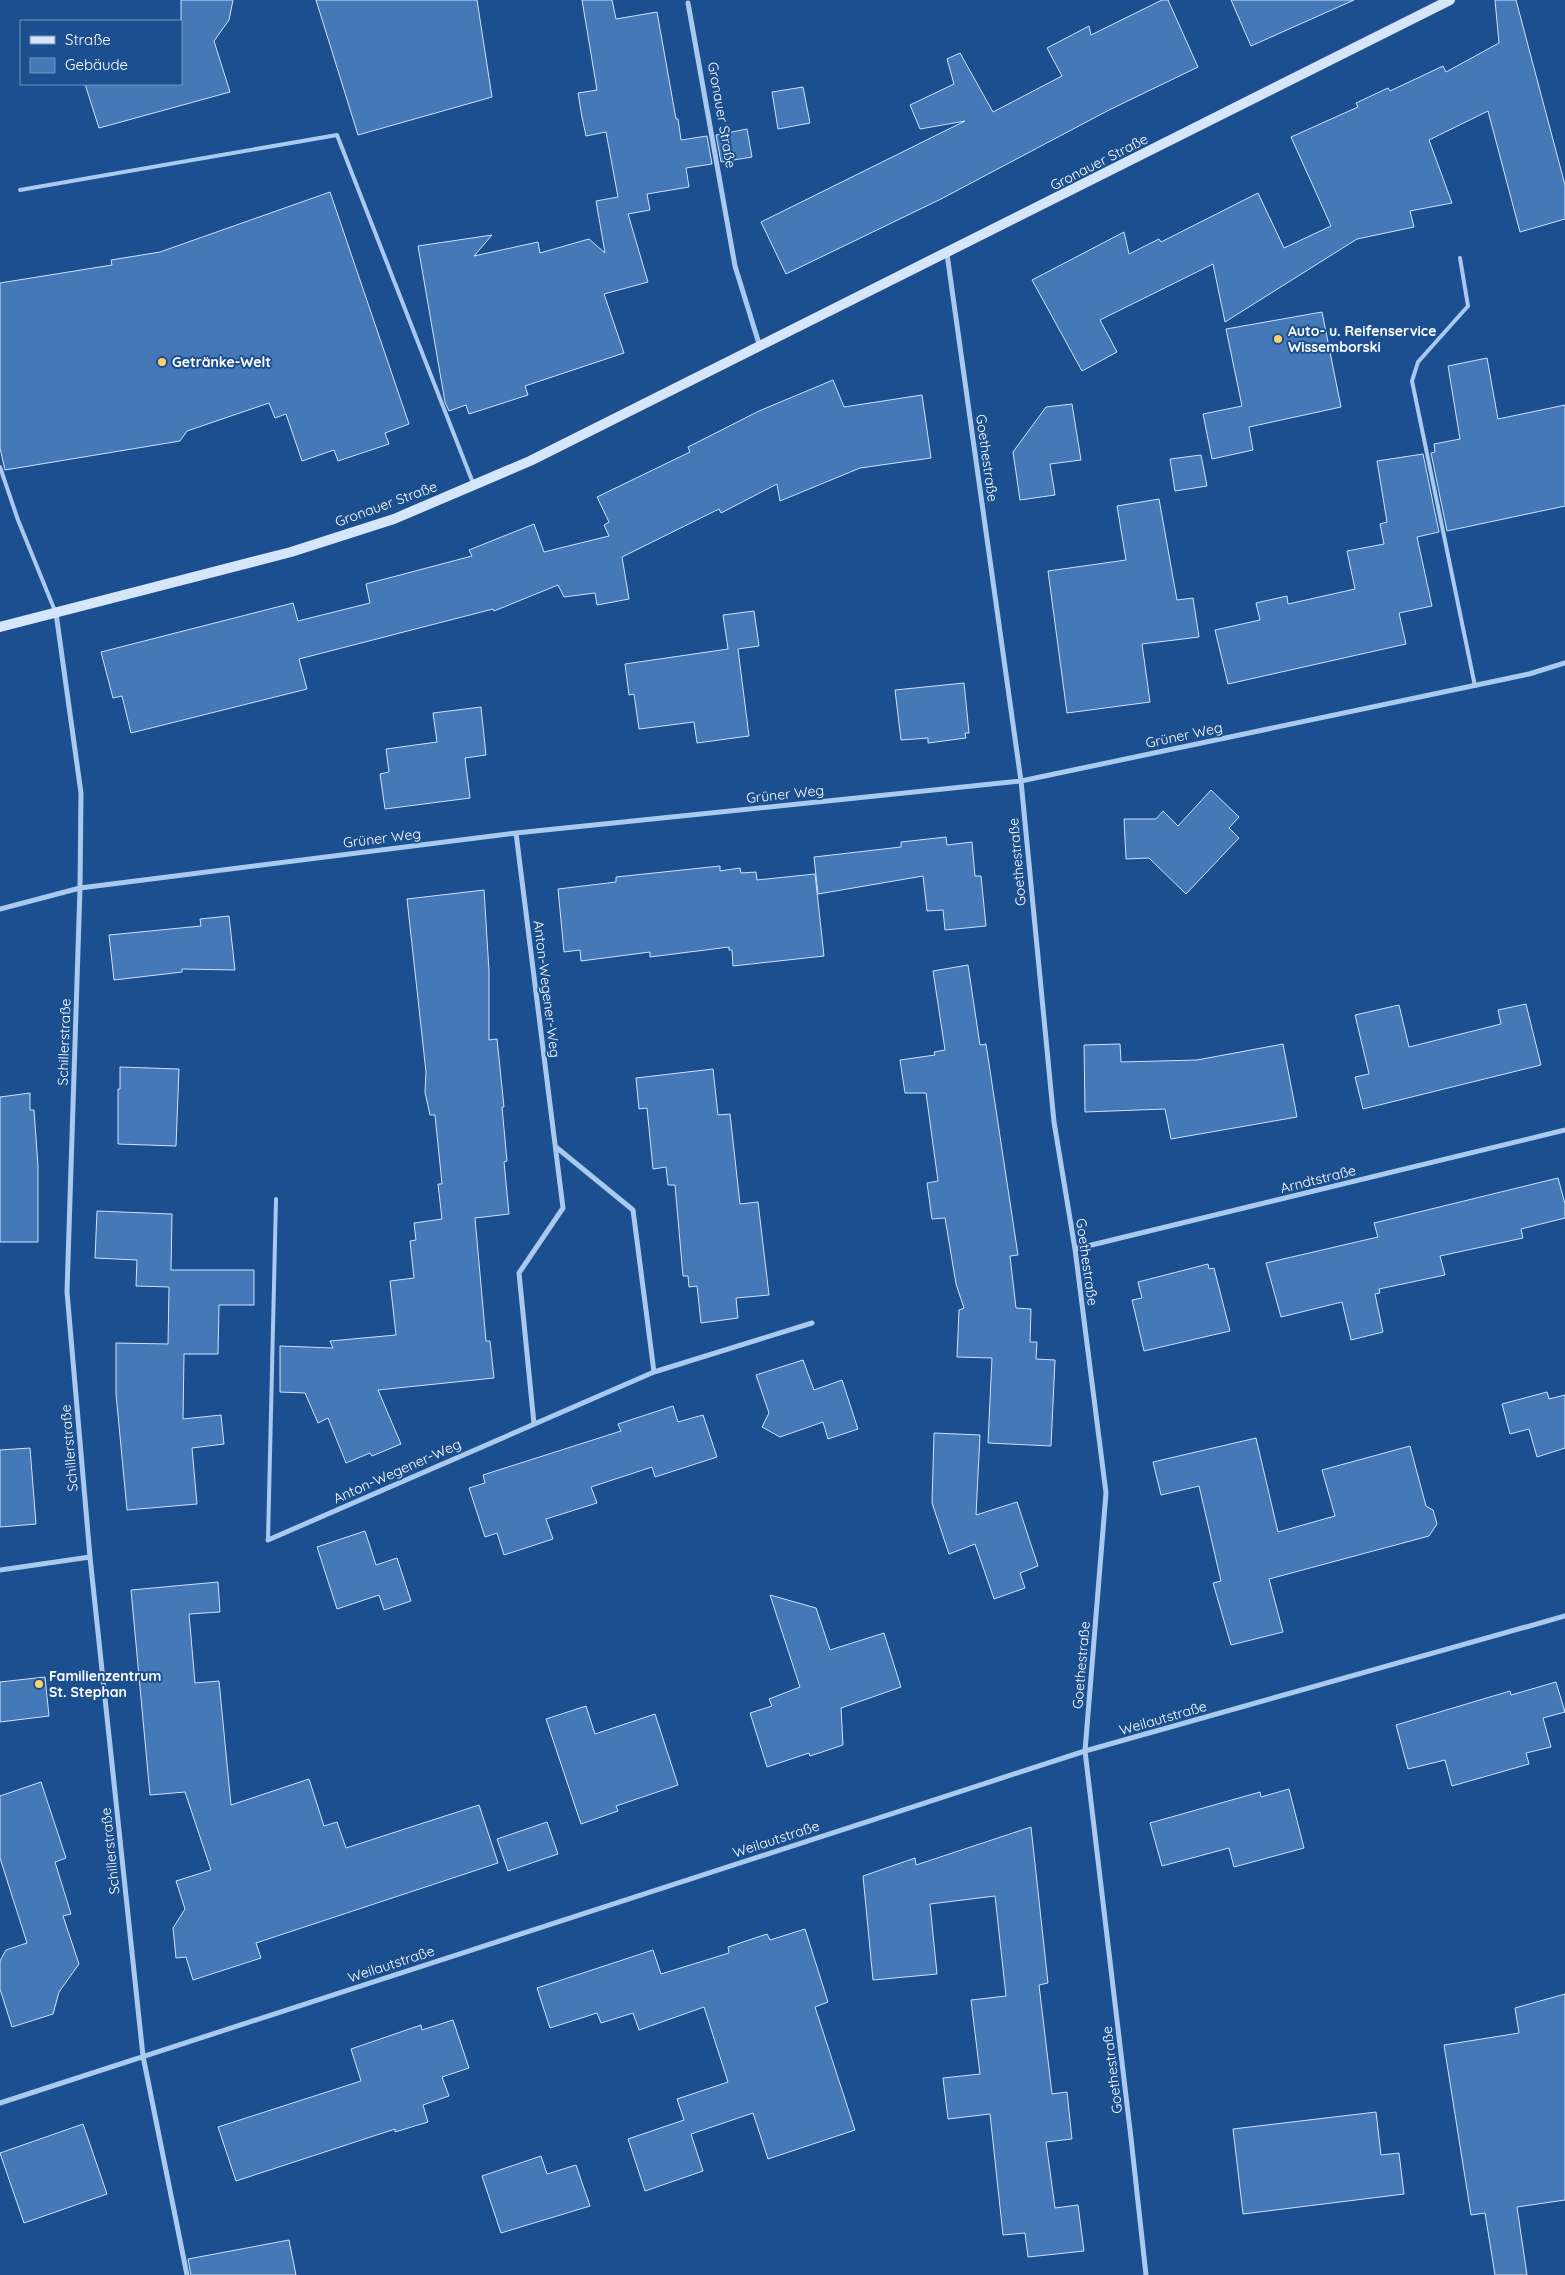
<svg xmlns="http://www.w3.org/2000/svg" width="1565" height="2275" font-family="Quicksand,sans-serif">
<rect width="100%" height="100%" fill="#1b4f8f"/>
<!-- building -->
<path fill="#4478b7" stroke="#cfe3fa" d="M 181,0 L 233,0 L 229,20 L 214,41 L 230,92 L 99,128 L 85,84 L 181,84 Z
M 316,0 L 477,0 L 492,97 L 358,135 Z
M 582,0 L 612,0 L 616,19 L 657,12 L 676,119 L 678,119 L 681,140 L 707,136 L 712,164 L 686,168 L 689,187 L 647,194 L 650,210 L 628,214 L 648,282 L 604,294 L 624,353 L 525,386 L 528,395 L 469,414 L 466,405 L 449,411 L 445,402 L 418,246 L 492,235 L 474,256 L 538,242 L 540,253 L 589,239 L 605,253 L 596,201 L 618,197 L 606,132 L 586,136 L 582,117 L 578,93 L 597,90 Z
M 1162,0 L 1168,0 L 1198,67 L 1109,110 L 941,199 L 786,274 L 761,222 L 965,121 L 920,129 L 910,105 L 954,84 L 947,59 L 960,53 L 993,112 L 1062,76 L 1047,48 L 1089,26 L 1091,35 Z
M 1231,0 L 1354,0 L 1251,46 Z
M 1495,0 L 1516,0 L 1565,185 L 1565,219 L 1520,232 L 1488,111 L 1429,140 L 1452,203 L 1410,211 L 1414,227 L 1357,239 L 1225,322 L 1213,264 L 1100,320 L 1117,352 L 1082,371 L 1032,280 L 1124,232 L 1129,254 L 1159,239 L 1161,242 L 1258,193 L 1284,248 L 1331,226 L 1291,137 L 1358,107 L 1356,103 L 1388,88 L 1390,91 L 1443,66 L 1446,72 L 1499,43 Z
M 803,87 L 810,123 L 778,129 L 772,92 Z
M 747,129 L 752,157 L 721,162 L 716,135 Z
M 330,192 L 409,424 L 385,433 L 389,444 L 338,461 L 334,450 L 302,461 L 286,414 L 275,418 L 269,403 L 187,431 L 180,441 L 5,470 L 0,448 L 0,283 L 112,265 L 111,260 L 160,252 Z
M 1322,312 L 1341,407 L 1249,427 L 1253,450 L 1212,459 L 1203,414 L 1242,406 L 1226,329 Z
M 1487,358 L 1498,419 L 1565,405 L 1565,506 L 1447,531 L 1431,453 L 1435,452 L 1434,444 L 1460,439 L 1448,366 Z
M 833,380 L 844,407 L 922,395 L 931,458 L 860,468 L 780,501 L 777,484 L 721,513 L 719,509 L 622,557 L 629,599 L 597,605 L 595,593 L 564,597 L 558,585 L 494,611 L 493,609 L 299,659 L 307,689 L 131,733 L 122,696 L 113,698 L 101,652 L 293,603 L 298,621 L 370,603 L 366,584 L 472,556 L 469,550 L 534,524 L 544,552 L 609,536 L 604,525 L 609,522 L 597,497 L 690,452 L 688,447 L 759,411 Z
M 1072,404 L 1081,460 L 1050,464 L 1055,495 L 1020,500 L 1013,452 L 1046,407 Z
M 1423,454 L 1439,532 L 1417,537 L 1432,606 L 1399,613 L 1406,644 L 1228,684 L 1215,630 L 1260,620 L 1256,603 L 1287,596 L 1288,604 L 1355,589 L 1347,551 L 1384,544 L 1380,524 L 1387,522 L 1377,461 Z
M 1201,455 L 1207,486 L 1175,491 L 1170,459 Z
M 1159,499 L 1177,600 L 1193,598 L 1199,637 L 1142,644 L 1150,702 L 1067,713 L 1048,571 L 1126,560 L 1117,506 Z
M 754,611 L 759,646 L 738,649 L 749,736 L 697,743 L 694,722 L 639,729 L 634,694 L 629,695 L 625,664 L 728,649 L 723,615 Z
M 964,683 L 969,733 L 965,733 L 966,738 L 928,743 L 928,738 L 901,740 L 895,690 Z
M 481,707 L 486,755 L 465,758 L 470,798 L 385,809 L 380,774 L 389,772 L 386,749 L 437,742 L 433,713 Z
M 1211,790 L 1239,817 L 1229,828 L 1239,838 L 1186,894 L 1149,858 L 1126,859 L 1124,819 L 1156,819 L 1163,811 L 1178,826 Z
M 946,837 L 947,845 L 972,842 L 975,876 L 981,876 L 986,926 L 945,930 L 943,910 L 927,911 L 923,876 L 818,894 L 814,857 L 901,847 L 901,842 Z
M 720,866 L 720,871 L 740,868 L 741,873 L 756,872 L 757,880 L 815,874 L 824,956 L 733,966 L 732,950 L 729,950 L 729,947 L 650,957 L 650,952 L 581,961 L 580,950 L 564,952 L 558,889 L 616,882 L 616,877 Z
M 484,890 L 489,971 L 489,1040 L 497,1039 L 504,1107 L 502,1107 L 507,1161 L 504,1162 L 509,1214 L 475,1218 L 486,1341 L 490,1341 L 494,1378 L 378,1390 L 401,1444 L 372,1456 L 370,1453 L 346,1463 L 328,1418 L 318,1423 L 305,1393 L 280,1392 L 280,1346 L 333,1348 L 330,1341 L 396,1335 L 390,1281 L 414,1278 L 410,1241 L 416,1240 L 414,1223 L 442,1219 L 438,1184 L 442,1184 L 435,1115 L 430,1115 L 425,1092 L 426,1072 L 407,899 Z
M 229,916 L 235,970 L 182,969 L 182,972 L 114,980 L 109,935 L 201,926 L 200,919 Z
M 968,965 L 980,1045 L 986,1044 L 1018,1255 L 1010,1256 L 1016,1308 L 1031,1309 L 1030,1342 L 1037,1342 L 1036,1359 L 1055,1360 L 1051,1446 L 988,1443 L 992,1358 L 957,1357 L 959,1310 L 964,1308 L 956,1284 L 945,1218 L 932,1219 L 927,1183 L 938,1181 L 926,1093 L 905,1093 L 900,1060 L 935,1055 L 934,1052 L 945,1050 L 933,971 Z
M 1526,1004 L 1541,1065 L 1363,1109 L 1355,1077 L 1369,1074 L 1355,1015 L 1399,1005 L 1409,1047 L 1501,1024 L 1498,1010 Z
M 1120,1044 L 1121,1062 L 1197,1060 L 1283,1044 L 1297,1117 L 1171,1139 L 1165,1109 L 1085,1112 L 1084,1045 Z
M 120,1067 L 179,1069 L 176,1146 L 118,1144 L 118,1089 L 120,1089 Z
M 713,1069 L 718,1115 L 730,1114 L 740,1204 L 758,1202 L 769,1295 L 736,1298 L 738,1318 L 701,1323 L 697,1286 L 689,1287 L 688,1276 L 683,1276 L 675,1185 L 668,1185 L 666,1167 L 653,1169 L 647,1108 L 639,1109 L 636,1078 Z
M 30,1093 L 30,1110 L 34,1110 L 38,1166 L 38,1242 L 0,1242 L 0,1097 Z
M 1558,1178 L 1565,1204 L 1565,1218 L 1521,1229 L 1523,1238 L 1440,1256 L 1445,1275 L 1379,1289 L 1380,1293 L 1375,1294 L 1383,1332 L 1351,1340 L 1342,1302 L 1281,1317 L 1266,1263 L 1378,1237 L 1374,1223 Z
M 97,1211 L 172,1214 L 171,1270 L 254,1270 L 254,1305 L 219,1305 L 218,1354 L 184,1354 L 183,1419 L 221,1415 L 224,1444 L 192,1448 L 197,1504 L 127,1510 L 116,1394 L 116,1343 L 168,1344 L 169,1287 L 136,1286 L 137,1260 L 95,1258 Z
M 1208,1264 L 1209,1269 L 1214,1268 L 1230,1331 L 1144,1351 L 1132,1300 L 1142,1298 L 1138,1282 Z
M 803,1360 L 814,1390 L 842,1380 L 858,1429 L 828,1439 L 823,1422 L 780,1437 L 762,1427 L 769,1413 L 756,1375 Z
M 1547,1392 L 1549,1399 L 1565,1395 L 1565,1448 L 1537,1457 L 1529,1429 L 1510,1434 L 1502,1404 Z
M 673,1406 L 678,1422 L 703,1415 L 717,1457 L 655,1477 L 652,1467 L 591,1487 L 597,1503 L 546,1519 L 553,1539 L 504,1555 L 497,1533 L 485,1537 L 469,1488 L 485,1483 L 483,1475 L 621,1431 L 618,1424 Z
M 934,1433 L 980,1435 L 976,1515 L 1017,1502 L 1038,1566 L 1020,1573 L 1025,1588 L 994,1599 L 975,1544 L 949,1554 L 932,1503 Z
M 1256,1438 L 1278,1532 L 1335,1516 L 1322,1470 L 1410,1446 L 1426,1506 L 1433,1510 L 1437,1524 L 1429,1536 L 1269,1579 L 1283,1632 L 1231,1645 L 1213,1583 L 1221,1581 L 1199,1486 L 1161,1495 L 1153,1462 Z
M 30,1448 L 36,1524 L 0,1527 L 0,1450 Z
M 365,1531 L 376,1565 L 397,1558 L 411,1601 L 384,1610 L 379,1595 L 337,1609 L 317,1547 Z
M 218,1582 L 220,1612 L 189,1614 L 195,1683 L 219,1681 L 231,1805 L 309,1779 L 324,1826 L 337,1822 L 346,1848 L 479,1805 L 498,1863 L 256,1943 L 261,1958 L 193,1980 L 186,1957 L 176,1958 L 173,1928 L 185,1909 L 176,1881 L 211,1870 L 185,1792 L 150,1795 L 131,1590 Z
M 770,1595 L 816,1608 L 830,1650 L 884,1633 L 901,1687 L 841,1708 L 843,1745 L 810,1756 L 809,1753 L 767,1767 L 750,1713 L 772,1706 L 769,1699 L 800,1687 Z
M 45,1677 L 49,1716 L 0,1722 L 0,1682 Z
M 1556,1682 L 1565,1712 L 1543,1718 L 1551,1747 L 1526,1753 L 1529,1764 L 1452,1786 L 1445,1760 L 1408,1769 L 1396,1725 L 1510,1691 L 1511,1695 Z
M 586,1706 L 595,1734 L 655,1714 L 678,1785 L 616,1806 L 618,1811 L 581,1824 L 546,1719 Z
M 41,1782 L 66,1858 L 55,1862 L 71,1914 L 63,1916 L 79,1964 L 59,1992 L 53,2014 L 12,2027 L 0,1989 L 0,1961 L 6,1950 L 27,1943 L 0,1858 L 0,1796 Z
M 1289,1789 L 1304,1848 L 1234,1867 L 1229,1848 L 1162,1866 L 1150,1823 L 1260,1792 L 1261,1797 Z
M 547,1822 L 558,1854 L 508,1871 L 497,1839 Z
M 1031,1827 L 1048,1983 L 1039,1985 L 1052,2094 L 1067,2092 L 1072,2139 L 1046,2142 L 1055,2208 L 1078,2205 L 1084,2251 L 1028,2257 L 1025,2233 L 1003,2235 L 990,2114 L 948,2119 L 943,2078 L 980,2074 L 971,2000 L 1006,1996 L 995,1896 L 930,1904 L 937,1974 L 873,1980 L 863,1876 L 915,1858 L 916,1865 Z
M 805,1929 L 828,2002 L 815,2007 L 855,2130 L 768,2159 L 753,2113 L 691,2134 L 703,2171 L 645,2191 L 628,2139 L 684,2120 L 677,2099 L 728,2082 L 704,2007 L 639,2030 L 633,2013 L 601,2023 L 597,2013 L 550,2028 L 537,1988 L 653,1950 L 661,1974 L 729,1953 L 728,1947 L 767,1934 L 770,1940 Z
M 1565,1994 L 1565,2200 L 1517,2207 L 1527,2275 L 1495,2275 L 1485,2213 L 1471,2215 L 1444,2045 L 1519,2033 L 1515,2008 Z
M 453,2020 L 469,2068 L 442,2077 L 449,2096 L 423,2105 L 428,2122 L 395,2132 L 395,2129 L 236,2181 L 218,2127 L 361,2081 L 351,2049 L 421,2025 L 422,2030 Z
M 1376,2112 L 1381,2155 L 1399,2153 L 1404,2194 L 1243,2214 L 1233,2129 Z
M 83,2124 L 107,2194 L 24,2223 L 0,2153 Z
M 541,2156 L 547,2174 L 576,2165 L 590,2206 L 501,2233 L 482,2176 Z
M 289,2240 L 296,2275 L 191,2275 L 188,2259 Z"/>
<g fill="none" stroke-linecap="round" stroke-linejoin="round">
<!-- lane -->
<path stroke="#a9c9ee" stroke-width="4" d="M 20,190 L 337,135 L 473,483
M 1460,258 L 1468,306 L 1418,362 L 1412,381 L 1475,686
M 0,467 L 18,520 L 55,611
M 268,1540 L 276,1199"/>
<!-- street -->
<path stroke="#a9c9ee" stroke-width="5" d="M 688,3 L 735,266 L 760,347
M 947,254 L 1021,781 L 1054,1122 L 1075,1249 L 1106,1493 L 1085,1751 L 1131,2138 L 1146,2275
M 56,613 L 81,793 L 80,888 L 67,1292 L 90,1557 L 143,2056 L 187,2275
M 516,833 L 563,1208 L 519,1273 L 534,1424
M 0,909 L 80,888 L 516,833 L 1021,781 L 1529,674 L 1565,663
M 556,1147 L 633,1210 L 654,1372
M 1075,1249 L 1565,1130
M 268,1540 L 654,1372 L 812,1323
M 0,1570 L 90,1557
M 0,2103 L 1085,1751 L 1565,1616"/>
<!-- secondary -->
<path stroke="#d6e6fa" stroke-width="10" d="M 0,627 L 291,552 L 394,519 L 530,461 L 1450,0"/>
</g>
<!-- markers -->
<g fill="#ffd166" stroke="#1b4f8f" stroke-width="2">
<circle cx="1278" cy="339" r="5"/>
<circle cx="162" cy="362" r="5"/>
<circle cx="39" cy="1684" r="5"/>
</g>
<g text-anchor="middle" dominant-baseline="central" stroke-width="4" stroke-linejoin="round" paint-order="stroke">
<!-- street labels -->
<g font-size="14" fill="#fff" stroke="#1b4f8f">
<text transform="translate(722 115) rotate(80)">Gronauer Straße</text>
<text transform="translate(1099 162) rotate(-27)">Gronauer Straße</text>
<text transform="translate(987 458) rotate(82)">Goethestraße</text>
<text transform="translate(386 504) rotate(-20)">Gronauer Straße</text>
<text transform="translate(1184 735) rotate(-12)">Grüner Weg</text>
<text transform="translate(785 794) rotate(-6)">Grüner Weg</text>
<text transform="translate(382 838) rotate(-7)">Grüner Weg</text>
<text transform="translate(1017 862) rotate(-95)">Goethestraße</text>
<text transform="translate(547 989) rotate(83)">Anton-Wegener-Weg</text>
<text transform="translate(64 1042) rotate(-88)">Schillerstraße</text>
<text transform="translate(1318 1179) rotate(-14)">Arndtstraße</text>
<text transform="translate(1087 1262) rotate(82)">Goethestraße</text>
<text transform="translate(69 1448) rotate(-95)">Schillerstraße</text>
<text transform="translate(397 1471) rotate(-24)">Anton-Wegener-Weg</text>
<text transform="translate(1081 1665) rotate(-85)">Goethestraße</text>
<text transform="translate(1163 1718) rotate(-16)">Weilautstraße</text>
<text transform="translate(776 1839) rotate(-18)">Weilautstraße</text>
<text transform="translate(110 1851) rotate(-96)">Schillerstraße</text>
<text transform="translate(391 1964) rotate(-18)">Weilautstraße</text>
<text transform="translate(1112 2070) rotate(-97)">Goethestraße</text>
</g>
<!-- poi labels -->
<g font-size="14" font-weight="bold" fill="#fff" stroke="#1b4f8f" text-anchor="start">
<text x="1288" y="331">Auto- u. Reifenservice<tspan x="1288" dy="16">Wissemborski</tspan></text>
<text x="172" y="362">Getränke-Welt</text>
<text x="49" y="1676">Familienzentrum<tspan x="49" dy="16">St. Stephan</tspan></text>
</g>
</g>
<!-- legend -->
<rect x="20" y="20" width="162" height="65" fill="#1b4f8f" stroke="#7695bc"/>
<rect x="30" y="36" width="25" height="8" fill="#d6e6fa" stroke="#7695bc"/>
<text x="65" y="45" font-size="15" fill="#ffffff">Straße</text>
<rect x="30" y="58" width="25" height="15" fill="#4478b7" stroke="#7695bc"/>
<text x="65" y="70" font-size="15" fill="#ffffff">Gebäude</text>
</svg>
